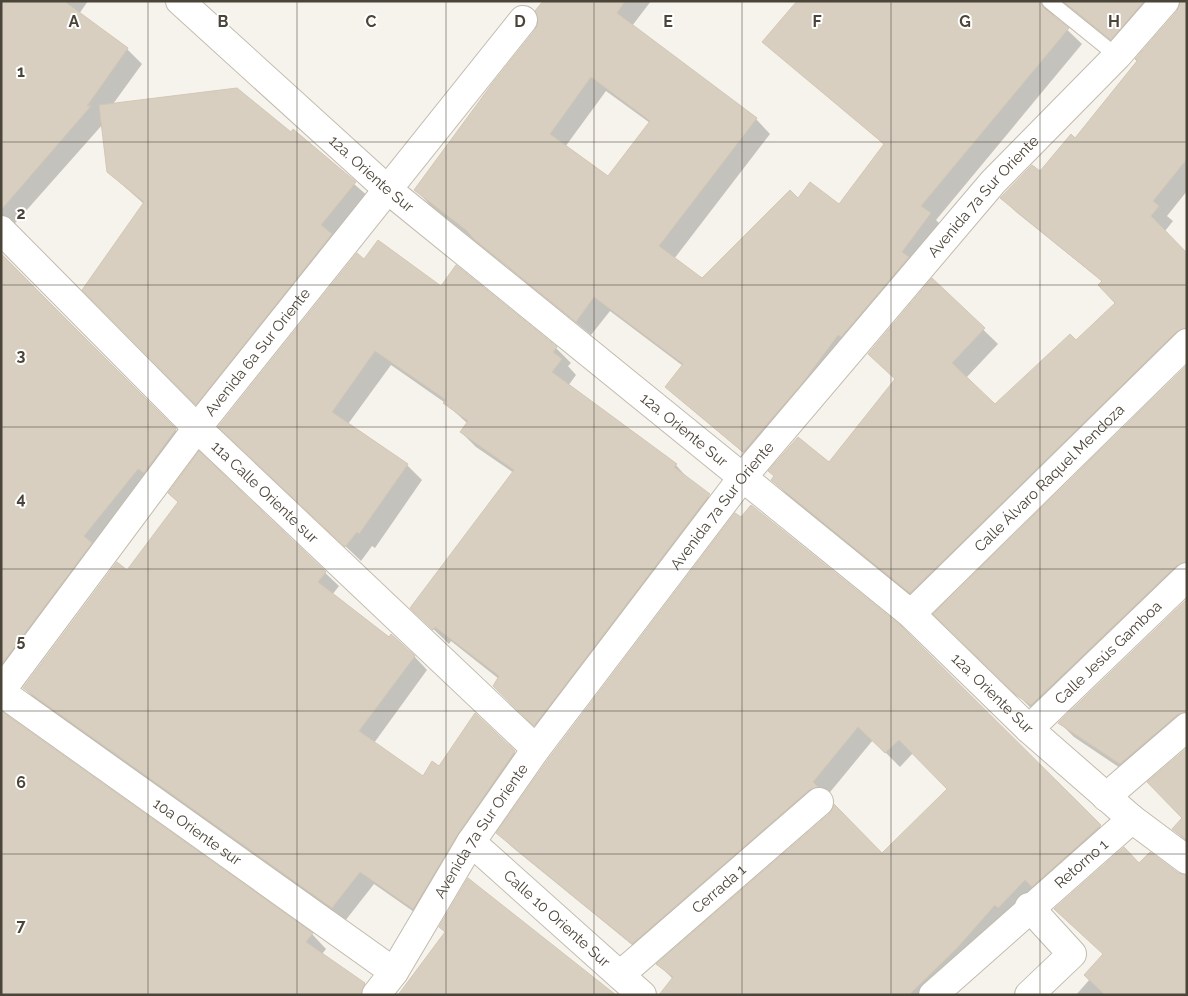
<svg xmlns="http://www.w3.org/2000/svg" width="1188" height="996" font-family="Raleway,sans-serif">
<rect width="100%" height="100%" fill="#f6f3ec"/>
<!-- shadow -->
<path fill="#0003" fill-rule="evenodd" d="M 1,1 L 88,1 L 79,14 L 127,49 L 142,64 L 113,104 L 291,133 L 293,131 L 369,197 L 210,417 L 84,290 L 144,204 L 108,172 L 103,124 L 1,239 Z
M 545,1 L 651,1 L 632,26 L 756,119 L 770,134 L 674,259 L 702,280 L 798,200 L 839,206 L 885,145 L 764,42 L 798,1 L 1173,1 L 1126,53 L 1070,8 L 1065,6 L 1057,9 L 1054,15 L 1056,19 L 1082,44 L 936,220 L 945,229 L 759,466 L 666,387 L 683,366 L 610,311 L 591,335 L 430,205 L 416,190 L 536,30 ZM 606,91 L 650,123 L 608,178 L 565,147 Z
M 1187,1 L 1187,191 L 1167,216 L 1173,221 L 1165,231 L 1187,254 L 1187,350 L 925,607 L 787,495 L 773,480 L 829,464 L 896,379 L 932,280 L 998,344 L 966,378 L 995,405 L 1076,342 L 1117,303 L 1103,282 L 1016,212 L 1002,198 L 1040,173 L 1076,139 Z
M 1,253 L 190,445 L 1,685 Z
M 364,261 L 442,288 L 556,348 L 571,363 L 568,366 L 576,375 L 568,386 L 676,465 L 690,481 L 724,510 L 550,740 L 509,701 L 499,679 L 451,641 L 449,644 L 427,623 L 514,473 L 476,447 L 461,432 L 467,423 L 444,402 L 391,365 L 348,424 L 407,465 L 422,480 L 375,548 L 372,546 L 361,561 L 235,441 Z
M 1187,367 L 1187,584 L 1032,709 L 935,614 Z
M 199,453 L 339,586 L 332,595 L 414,656 L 427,670 L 374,743 L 423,777 L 439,768 L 475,715 L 528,765 L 427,921 L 374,884 L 345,921 L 37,701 L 24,688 L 127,572 L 179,503 Z
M 1187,601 L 1187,736 L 1135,778 L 1074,737 L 1060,723 Z
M 900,627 L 1114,840 L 935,995 L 660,995 L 673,979 L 658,964 L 882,855 L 949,789 L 913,753 L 900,767 L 873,740 L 826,797 L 647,957 L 512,847 L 498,833 Z
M 1187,750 L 1187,842 L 1173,829 L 1183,818 Z
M 1150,853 L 1184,877 L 1187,995 L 1076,995 L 1090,979 L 1104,955 L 1139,864 Z
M 312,934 L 326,949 L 322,954 L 364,984 L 375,995 L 1,995 Z"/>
<!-- building -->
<path fill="#d8cfc1" stroke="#d3c7b4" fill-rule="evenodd" d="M 1,1 L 64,1 L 128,48 L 87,106 L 91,106 L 1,210 Z
M 543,1 L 625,1 L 617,13 L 757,118 L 659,246 L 702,278 L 790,190 L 798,198 L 810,182 L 839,204 L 884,144 L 762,42 L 797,1 L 1040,1 L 1044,8 L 1069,28 L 921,206 L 931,213 L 902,252 L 909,257 L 841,337 L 838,335 L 804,381 L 743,452 L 665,387 L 683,364 L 594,297 L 576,322 L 474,239 L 466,230 L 414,190 L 492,84 L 535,30 L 538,22 L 535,11 ZM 591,77 L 650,121 L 608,176 L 550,134 Z
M 1063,1 L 1144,1 L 1111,40 Z
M 1180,1 L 1187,1 L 1187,159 L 1153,201 L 1159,206 L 1151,216 L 1187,253 L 1187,328 L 1176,332 L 910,593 L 771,480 L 774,476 L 768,471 L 798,437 L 829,462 L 895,379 L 868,354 L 932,278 L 985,328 L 952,363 L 995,404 L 1070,334 L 1076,340 L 1115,303 L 1098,285 L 1102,281 L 1000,198 L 1032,165 L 1040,171 L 1071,134 L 1075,138 L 1137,61 L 1135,59 L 1177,11 Z
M 237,88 L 291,132 L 293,129 L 356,182 L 321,225 L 332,234 L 196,405 L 82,290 L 144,202 L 107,172 L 99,105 Z
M 378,240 L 441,286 L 456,265 L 557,347 L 553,352 L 562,359 L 552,372 L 677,464 L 674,467 L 710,494 L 534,726 L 493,686 L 499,676 L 435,627 L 433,630 L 410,608 L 514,470 L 460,432 L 468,421 L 443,403 L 446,400 L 375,351 L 332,412 L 408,464 L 359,534 L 357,532 L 345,547 L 218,427 L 357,253 L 364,259 Z
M 1,254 L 176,429 L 144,473 L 138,469 L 84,536 L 92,543 L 1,665 Z
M 1187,365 L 1187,562 L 1176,566 L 1031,705 L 1016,695 L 933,614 Z
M 199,451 L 326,572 L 318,582 L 389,637 L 391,634 L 415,656 L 359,731 L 423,776 L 432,761 L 439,766 L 475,713 L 515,751 L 458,834 L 413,909 L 360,872 L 332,908 L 23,688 L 117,562 L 127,570 L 178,502 L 168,493 Z
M 751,505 L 901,626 L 1101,825 L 1032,887 L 1025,880 L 998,908 L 995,905 L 958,947 L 909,995 L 659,995 L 673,977 L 656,964 L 829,814 L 834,804 L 882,853 L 947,789 L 899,740 L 885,753 L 858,727 L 813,782 L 818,787 L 809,790 L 632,944 L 496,833 L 549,758 L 735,513 L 741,517 Z
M 1187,599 L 1187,712 L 1177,715 L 1120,764 L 1058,723 Z
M 1,711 L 313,933 L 306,942 L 365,983 L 361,995 L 1,995 Z
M 1187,748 L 1187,840 L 1172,829 L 1182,818 L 1147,782 Z
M 1124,847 L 1139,863 L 1150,852 L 1178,873 L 1187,875 L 1187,995 L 1105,995 L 1084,975 L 1103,954 L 1054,909 Z
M 468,878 L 616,995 L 398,995 L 445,932 L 439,927 Z"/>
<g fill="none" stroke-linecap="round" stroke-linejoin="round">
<!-- lane casing -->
<g stroke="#c2bbae" stroke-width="16">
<path id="lane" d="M 1049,1 L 1117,56"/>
</g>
<!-- street casing -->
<g stroke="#c2bbae" stroke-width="30">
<g id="street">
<path id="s1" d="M 180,1 L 387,189 L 911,614 L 1029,729 L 1132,819 L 1187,860"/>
<path id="s2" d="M 1,230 L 197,428 L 536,749"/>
<path id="s3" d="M 911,614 L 1187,343"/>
<path id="s4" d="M 1,691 L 197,428 L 523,20"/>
<path id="s5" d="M 1,692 L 394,972"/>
<path id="s6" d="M 1029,729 L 1187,577"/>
<path d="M 1106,797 L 1187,727"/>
<path id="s7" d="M 471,842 L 642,995"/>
<path id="s8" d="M 620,975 L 819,802"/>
<path id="s9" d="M 376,995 L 394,972 L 471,842 L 536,749 L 742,478 L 993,182 L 1117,56 L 1165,1"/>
<path id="s10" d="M 933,995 L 1132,819"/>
<path d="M 1029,995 L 1072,954 L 1029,907"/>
</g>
</g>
<!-- lane -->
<use href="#lane" stroke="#fff" stroke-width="14"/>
<!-- street -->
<use href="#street" stroke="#fff" stroke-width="28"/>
</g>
<!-- grid -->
<path fill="none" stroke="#4b4439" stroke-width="1" stroke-opacity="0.55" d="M 148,1 L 148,995M 297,1 L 297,995M 446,1 L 446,995M 594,1 L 594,995M 742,1 L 742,995M 891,1 L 891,995M 1040,1 L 1040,995M 1,142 L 1187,142M 1,285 L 1187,285M 1,427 L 1187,427M 1,569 L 1187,569M 1,711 L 1187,711M 1,854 L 1187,854"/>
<g text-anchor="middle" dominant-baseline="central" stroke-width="4" stroke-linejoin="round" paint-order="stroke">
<!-- street labels -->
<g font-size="15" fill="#4b4439" stroke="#fff">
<text stroke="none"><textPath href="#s1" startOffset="258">12a. Oriente Sur</textPath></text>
<text stroke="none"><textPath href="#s9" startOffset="1005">Avenida 7a Sur Oriente</textPath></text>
<text stroke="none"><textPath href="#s4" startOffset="425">Avenida 6a Sur Oriente</textPath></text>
<text stroke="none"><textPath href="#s1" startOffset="662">12a. Oriente Sur</textPath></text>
<text stroke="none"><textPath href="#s3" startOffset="194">Calle Álvaro Raquel Mendoza</textPath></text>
<text stroke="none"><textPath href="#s2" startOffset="372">11a Calle Oriente sur</textPath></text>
<text stroke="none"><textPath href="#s9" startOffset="600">Avenida 7a Sur Oriente</textPath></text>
<text stroke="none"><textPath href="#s6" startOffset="110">Calle Jesús Gamboa</textPath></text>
<text stroke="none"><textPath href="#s1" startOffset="1068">12a. Oriente Sur</textPath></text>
<text stroke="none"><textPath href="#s5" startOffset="241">10a Oriente sur</textPath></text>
<text stroke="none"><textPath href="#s9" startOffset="195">Avenida 7a Sur Oriente</textPath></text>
<text stroke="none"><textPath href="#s10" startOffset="198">Retorno 1</textPath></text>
<text stroke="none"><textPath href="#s8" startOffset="131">Cerrada 1</textPath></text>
<text stroke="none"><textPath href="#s7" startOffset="115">Calle 10 Oriente Sur</textPath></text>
</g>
</g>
<g font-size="16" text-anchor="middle" font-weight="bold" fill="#4b4439" stroke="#fff" stroke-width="4" stroke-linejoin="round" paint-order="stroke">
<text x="74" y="27">A</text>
<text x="223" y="27">B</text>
<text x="371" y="27">C</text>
<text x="520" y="27">D</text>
<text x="668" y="27">E</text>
<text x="817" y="27">F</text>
<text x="965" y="27">G</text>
<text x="1114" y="27">H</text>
<text x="21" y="77">1</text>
<text x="21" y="219">2</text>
<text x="21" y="361">3</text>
<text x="21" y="504">4</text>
<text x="21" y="646">5</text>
<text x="21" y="788">6</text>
<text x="21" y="931">7</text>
</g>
<!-- border -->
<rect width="1188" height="996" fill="none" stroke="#4b4439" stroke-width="5"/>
</svg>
